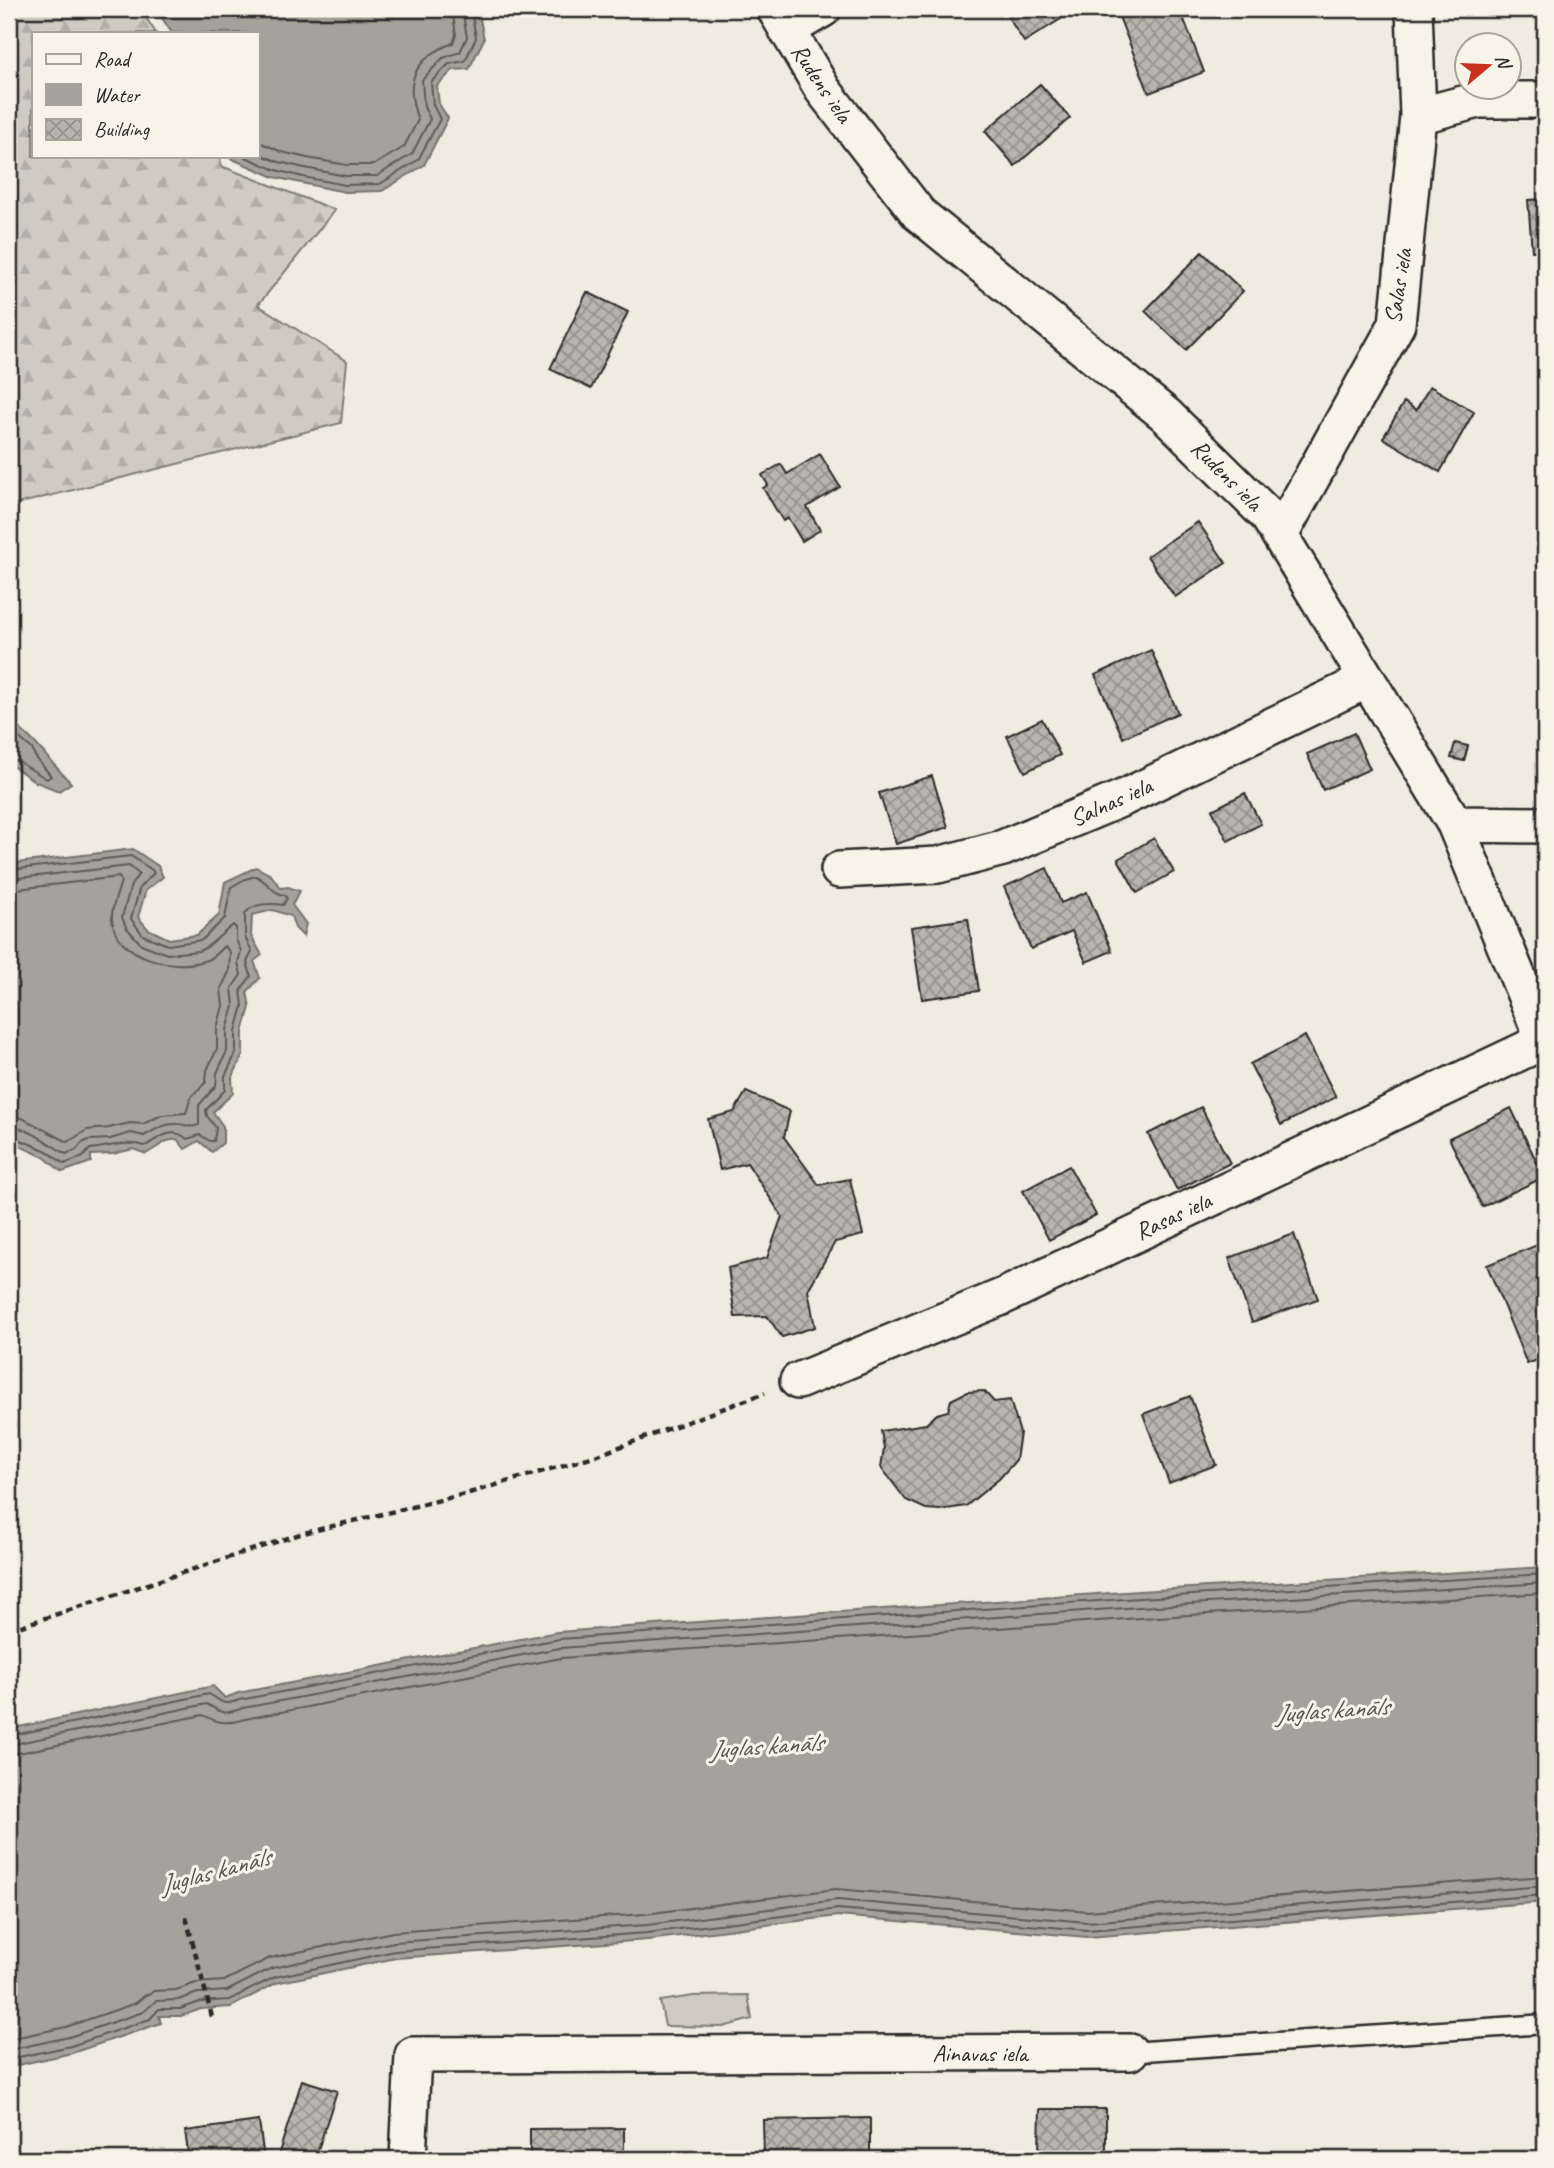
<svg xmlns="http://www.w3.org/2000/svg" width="1554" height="2168" font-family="Caveat,sans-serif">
<defs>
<pattern id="forest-firs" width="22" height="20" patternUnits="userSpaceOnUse" patternTransform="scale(1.75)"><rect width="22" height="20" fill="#cfcbc2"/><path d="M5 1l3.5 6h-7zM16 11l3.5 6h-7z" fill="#b2aea7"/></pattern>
<pattern id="building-cross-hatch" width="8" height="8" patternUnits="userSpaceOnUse" patternTransform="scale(1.75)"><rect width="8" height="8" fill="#b8b5ae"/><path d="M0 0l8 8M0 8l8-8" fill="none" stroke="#96938e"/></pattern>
</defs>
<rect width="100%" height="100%" fill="#efebe0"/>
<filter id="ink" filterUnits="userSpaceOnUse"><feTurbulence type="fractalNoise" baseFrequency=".0143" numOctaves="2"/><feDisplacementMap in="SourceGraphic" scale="14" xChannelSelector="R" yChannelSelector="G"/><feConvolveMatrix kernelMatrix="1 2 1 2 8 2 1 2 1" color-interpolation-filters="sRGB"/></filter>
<g filter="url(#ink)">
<!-- green -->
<path fill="#cfcbc2" stroke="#7d7b76" stroke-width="2" d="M 748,1995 L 752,2019 L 723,2027 L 665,2026 L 660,2001 L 693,1996 Z"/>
<!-- forest -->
<path fill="url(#forest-firs)" stroke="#7d7b76" stroke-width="2" d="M 9,9 L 140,9 L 156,33 L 33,33 L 33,156 L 220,156 L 221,166 L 335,210 L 258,305 L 347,361 L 341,423 L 9,506 Z"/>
<!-- water -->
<path fill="#a4a29a" stroke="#74726e" stroke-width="2" d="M 156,9 L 478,9 L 484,39 L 469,69 L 453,70 L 437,86 L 439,104 L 448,118 L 424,165 L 382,191 L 345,192 L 301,183 L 274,177 L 230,158 L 230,156 L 257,156 L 257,33 L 172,33 Z
M 9,720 C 34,738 49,761 71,783 L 59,791 L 36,782 L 14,767 L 9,769 Z
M 133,849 L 158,866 L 163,877 L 146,890 L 138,917 L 148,929 L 169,939 L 197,935 L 219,915 L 225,882 L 256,867 L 271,875 L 281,888 L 288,887 L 300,891 L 292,905 L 306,924 L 303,936 L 295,928 L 291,916 L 273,910 L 252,915 L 251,936 L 262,955 L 254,961 L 260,978 L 247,992 L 250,1007 L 243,1032 L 243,1055 L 232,1078 L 233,1093 L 213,1112 L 223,1126 L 223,1143 L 212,1152 L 199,1141 L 185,1149 L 177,1139 L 167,1141 L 146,1154 L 133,1149 L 113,1154 L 91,1155 L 91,1162 L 62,1172 L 44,1157 L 9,1141 L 9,864 Z
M 1545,1567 L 1545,1902 L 1087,1937 L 838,1916 L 648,1940 L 396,1958 L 276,1983 L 231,2007 L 201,2009 L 181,2016 L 159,2016 L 161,2023 L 72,2053 L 9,2067 L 9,1729 L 213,1686 L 225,1698 L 238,1693 L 557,1632 L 1139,1591 Z"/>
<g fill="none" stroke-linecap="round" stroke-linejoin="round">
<!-- shore -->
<path stroke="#5b5b57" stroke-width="2" d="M 257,141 L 282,152 L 307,158 L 347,165 L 374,165 L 404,147 L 418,120 C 403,81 415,58 453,43 L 456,35 L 452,9
M 257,153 L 279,162 L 305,168 L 346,176 L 377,176 L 412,154 L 430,119 L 424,107 L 422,80 L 443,58 L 460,52 L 467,37 L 462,9
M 243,156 L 276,170 L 303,177 L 345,185 L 380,184 L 418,160 L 440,119 L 433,105 L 431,82 L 449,64 L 465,61 L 476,38 L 471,9
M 9,729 L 32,749 L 36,758 L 51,776 L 47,779 L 17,761 L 9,762
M 9,870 L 131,856 L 152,870 L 154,873 L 140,887 L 131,919 L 143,935 L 168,945 L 202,940 L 225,918 L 231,887 L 245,879 L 256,876 C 267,881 273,894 285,895 L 287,898 L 283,905 C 271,903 252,903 245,914 L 245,937 L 252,952 L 247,962 L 251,976 L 241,990 L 243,1006 L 236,1031 L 236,1053 L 225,1076 L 225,1090 L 206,1110 L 207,1116 L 216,1128 L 214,1141 L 210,1141 L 200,1135 L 187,1139 C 173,1126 159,1138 145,1146 C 128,1140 109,1147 90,1149 L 83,1157 L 64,1164 L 47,1151 L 9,1135
M 9,879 L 129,866 L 139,874 L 131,885 L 122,917 L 126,927 L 141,944 L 167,954 L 199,951 L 207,947 L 233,925 L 236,928 L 236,940 L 241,951 L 238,962 L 241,975 L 232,988 L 234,1006 L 227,1030 L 227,1051 L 217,1073 L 216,1086 L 199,1105 L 199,1125 C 187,1129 188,1124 177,1124 C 164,1123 155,1130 144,1136 L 131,1133 L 110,1139 L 89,1140 L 82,1143 L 76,1150 L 66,1154 C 49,1144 30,1128 9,1126
M 9,890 L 119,877 L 121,881 C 118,893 111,907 112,919 C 115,958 176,972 207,960 C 214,957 219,951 224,946 L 230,952 L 229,972 L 221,989 L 223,1006 L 217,1028 L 217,1049 L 207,1070 L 206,1082 L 191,1097 L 186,1113 L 162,1115 L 143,1124 L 130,1123 L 109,1128 L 87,1130 L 68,1142 L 22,1118 L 9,1116
M 9,1736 L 209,1694 C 225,1703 221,1706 240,1700 L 559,1639 L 1140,1598 L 1545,1574
M 9,1745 L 207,1704 C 223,1714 224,1715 243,1708 L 560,1648 L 1140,1607 L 1545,1583
M 9,1755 L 203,1715 C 219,1724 228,1724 245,1719 L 561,1658 L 1141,1618 L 1545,1593
M 9,2039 L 66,2027 L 136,2003 L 144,1996 L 154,1991 L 176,1990 L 196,1983 L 224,1981 L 270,1958 L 393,1932 L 645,1914 L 836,1889 L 1087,1911 L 1545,1876
M 9,2050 L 69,2037 L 143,2012 L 156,2001 L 178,2000 L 198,1993 L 227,1991 L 272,1968 L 394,1942 L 647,1925 L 837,1900 L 1087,1922 L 1545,1886
M 9,2059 L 71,2046 L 150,2019 L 159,2009 L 180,2009 L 200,2002 L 229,2000 L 275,1977 L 395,1951 L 647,1933 L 838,1909 L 1087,1930 L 1545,1895"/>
</g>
<!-- building -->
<path fill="url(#building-cross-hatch)" stroke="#2b2b2b" stroke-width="2" d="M 1003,9 L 1077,9 L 1024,42 Z
M 1116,9 L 1180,9 L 1204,72 L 1149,93 Z
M 1040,84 L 1070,118 L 1015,166 L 985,131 Z
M 1545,199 L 1545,250 L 1532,251 L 1528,200 Z
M 1202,252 L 1243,291 L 1186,350 L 1145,311 Z
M 587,292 L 628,312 L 591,389 L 550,369 Z
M 1430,386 L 1474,412 L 1440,472 L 1383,438 L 1404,402 L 1416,410 Z
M 820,454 L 840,487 L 807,507 L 820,530 L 802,541 L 788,518 L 783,521 L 763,488 L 768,485 L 762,475 L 781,464 L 787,474 Z
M 1198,522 L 1226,563 L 1175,597 L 1147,556 Z
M 1151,650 L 1178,713 L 1123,738 L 1095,675 Z
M 1042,719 L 1060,755 L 1025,772 L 1007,736 Z
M 1354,733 L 1370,769 L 1323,790 L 1307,754 Z
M 1455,743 L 1468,746 L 1464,761 L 1451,758 Z
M 932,776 L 948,827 L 896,844 L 879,793 Z
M 1245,793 L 1261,824 L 1228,841 L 1212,810 Z
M 1154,838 L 1174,872 L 1137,893 L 1118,859 Z
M 1047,868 L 1061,903 L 1087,892 L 1112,951 L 1086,962 L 1072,931 L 1031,949 L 1004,887 Z
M 968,919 L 979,991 L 922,999 L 911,927 Z
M 1305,1036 L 1336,1097 L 1281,1125 L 1250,1064 Z
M 746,1092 L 790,1111 L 784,1137 L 819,1185 L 850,1179 L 863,1235 L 835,1242 L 808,1290 L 815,1327 L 782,1337 L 767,1316 L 735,1317 L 728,1268 L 767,1258 L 782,1216 L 747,1163 L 720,1170 L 708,1119 L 734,1112 Z
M 1201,1107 L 1230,1163 L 1177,1190 L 1148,1134 Z
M 1511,1108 L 1544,1177 L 1482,1207 L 1449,1138 Z
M 1069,1166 L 1096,1215 L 1049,1240 L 1023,1191 Z
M 1294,1234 L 1318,1299 L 1252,1322 L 1229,1258 Z
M 1545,1242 L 1545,1357 L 1527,1364 L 1487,1265 Z
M 984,1391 L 994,1402 L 1010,1400 L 1020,1433 L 1016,1460 L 999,1479 L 966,1506 L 940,1510 L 926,1509 L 906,1500 L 881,1467 L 884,1448 L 881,1431 L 926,1424 L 937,1414 L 948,1411 L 951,1400 L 967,1392 Z
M 1190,1396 L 1216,1465 L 1169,1483 L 1143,1414 Z
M 302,2080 L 337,2091 L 315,2159 L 277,2159 Z
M 1040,2109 L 1106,2109 L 1106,2159 L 1013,2159 L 1013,2151 L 1039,2151 Z
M 870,2118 L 870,2159 L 764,2159 L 763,2120 Z
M 259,2121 L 264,2159 L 189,2159 L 185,2131 Z
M 624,2128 L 624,2159 L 530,2159 L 530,2129 Z"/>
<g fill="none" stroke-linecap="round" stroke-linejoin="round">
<!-- lane casing -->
<g stroke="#2b2b2b" stroke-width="23">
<path id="lane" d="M 1130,2052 L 1545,2024"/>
</g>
<!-- street casing -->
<g stroke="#2b2b2b" stroke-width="40">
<path id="street" d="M 775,9 L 823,90 L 919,214 L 1166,415 L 1268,516 L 1455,824 L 1545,1043
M 787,30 L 823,9
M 1418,116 L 1478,100 L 1545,100
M 1280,535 L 1397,324 L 1418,116 L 1414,9
M 1455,824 L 1545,825
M 839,870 L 938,865 L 1003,848 L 1125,797 L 1367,680
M 798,1381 L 1004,1296 L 1544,1041
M 408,2159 L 413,2055 L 1130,2052"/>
</g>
<!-- path -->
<path stroke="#2b2b2b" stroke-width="4.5" stroke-dasharray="7 5" stroke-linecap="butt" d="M 9,1630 L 300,1534 L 469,1493 L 598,1455 L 765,1393
M 186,1917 L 212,2017"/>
<!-- lane -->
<use href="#lane" stroke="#f7f3e8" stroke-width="18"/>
<!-- street -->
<use href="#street" stroke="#f7f3e8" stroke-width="35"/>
</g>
</g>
<g text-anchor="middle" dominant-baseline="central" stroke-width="6" stroke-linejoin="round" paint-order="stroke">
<!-- street labels -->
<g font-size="24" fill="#2b2b2b" stroke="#f7f3e8">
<text transform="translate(822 83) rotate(56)">Rudens iela</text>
<text transform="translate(1398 286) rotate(-81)">Salas iela</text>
<text transform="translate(1227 475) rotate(45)">Rudens iela</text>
<text transform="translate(1111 802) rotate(-24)">Salnas iela</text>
<text transform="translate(1173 1216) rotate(-25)">Rasas iela</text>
<text x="980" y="2053">Ainavas iela</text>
</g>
<!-- water labels -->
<g font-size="26" font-style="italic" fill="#555552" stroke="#f7f3e8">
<text transform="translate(1332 1710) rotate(-4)">Juglas kanāls</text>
<text transform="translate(766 1746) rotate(-4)">Juglas kanāls</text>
<text transform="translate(215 1871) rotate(-15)">Juglas kanāls</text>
</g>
</g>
<!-- margin -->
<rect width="1554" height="2168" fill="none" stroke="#f7f3e8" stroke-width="35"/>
<rect x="18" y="18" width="1519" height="2133" fill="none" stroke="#2b2b2b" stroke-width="2.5" filter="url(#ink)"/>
<!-- legend -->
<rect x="32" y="32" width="228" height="126" fill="#f7f3e8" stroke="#a5a39c" stroke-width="2"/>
<rect x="46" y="54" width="35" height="10" fill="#f7f3e8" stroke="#a5a39c" stroke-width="2"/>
<text x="94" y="66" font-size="21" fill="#2b2b2b">Road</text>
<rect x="46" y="84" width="35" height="21" fill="#a4a29a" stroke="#a5a39c" stroke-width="2"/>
<text x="94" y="102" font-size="21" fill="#2b2b2b">Water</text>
<rect x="46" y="119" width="35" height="21" fill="url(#building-cross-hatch)" stroke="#a5a39c" stroke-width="2"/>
<text x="94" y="136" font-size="21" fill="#2b2b2b">Building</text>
<!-- north arrow -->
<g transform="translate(1488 66) rotate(71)"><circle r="33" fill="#f7f3e8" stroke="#a5a39c" stroke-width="2"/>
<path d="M0-5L12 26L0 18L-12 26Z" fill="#c8321e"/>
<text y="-10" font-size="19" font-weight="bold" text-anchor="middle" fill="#2b2b2b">N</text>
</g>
</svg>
